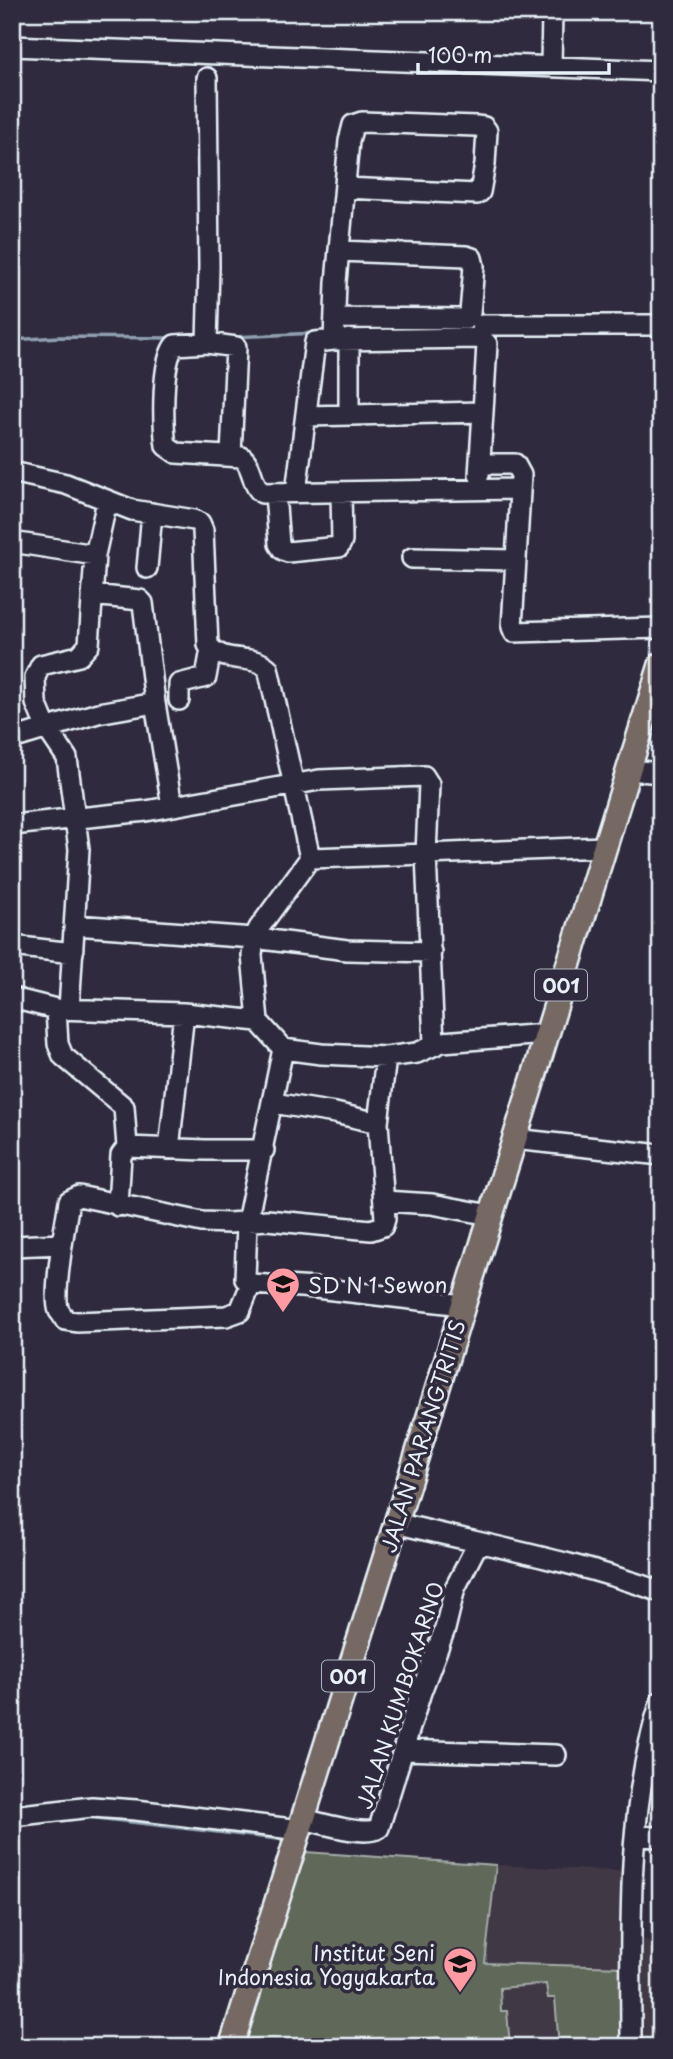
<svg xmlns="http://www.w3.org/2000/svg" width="673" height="2059" font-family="'Playpen Sans',sans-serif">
<rect width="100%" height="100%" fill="#2f2a3d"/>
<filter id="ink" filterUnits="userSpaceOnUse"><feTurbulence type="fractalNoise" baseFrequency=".0143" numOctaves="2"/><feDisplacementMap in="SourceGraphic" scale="14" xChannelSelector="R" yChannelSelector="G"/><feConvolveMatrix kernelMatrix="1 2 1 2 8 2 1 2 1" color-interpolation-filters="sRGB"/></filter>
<g filter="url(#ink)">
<!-- built -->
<path fill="#413845" d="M 305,1852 L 496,1865 L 635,1872 L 633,1939 L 661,1942 L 661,2047 L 242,2047 Z"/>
<!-- green -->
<path fill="#61675a" stroke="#a4aca9" stroke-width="2" d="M 305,1852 L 496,1865 L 485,1963 L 625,1967 L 626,2047 L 559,2047 L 555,1998 L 548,1998 L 546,1984 L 500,1988 L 501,2011 L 507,2011 L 510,2047 L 439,2047 L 438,2037 L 361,2047 L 242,2047 Z"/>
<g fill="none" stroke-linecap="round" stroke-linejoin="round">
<!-- stream -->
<path stroke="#8f9faf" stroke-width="3.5" d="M 233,337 L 316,333
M 12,340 L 59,337 L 172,338
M 88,1817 L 286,1840"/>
<!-- minor casing -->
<g stroke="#e8f1f8" stroke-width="24">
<path id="minor" d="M 12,46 L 661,71
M 551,66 L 552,12
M 335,318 L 466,319 L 470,313 L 474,266 L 472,258 L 466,256 L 339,251
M 482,325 L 661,325
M 349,339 L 349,414
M 334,340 L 336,282 L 349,141 L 353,125 L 362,122 L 476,126 L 484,127 L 487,131 L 485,164 L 480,192 L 477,194 L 345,188
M 207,343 L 209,267 L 207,78
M 306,416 L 483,412 L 479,475
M 231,455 L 236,347 L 207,343 L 175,345 C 161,362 163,424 166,446 L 176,453 L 242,457 C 254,467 251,485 262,493 L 520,489
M 480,464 L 515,464 L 521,475 L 512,627 L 514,632 L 661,628
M 12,472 L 66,484 L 132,510 L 194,520 L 200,523 L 203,530 L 208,645 C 223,665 252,653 268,668 L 310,858
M 296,492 L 315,342 L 334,340 L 481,338 L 487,344 L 483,412
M 275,494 L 279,544 L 283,550 L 288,552 L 339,547 L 342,541 L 341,492
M 12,542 L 95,555
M 412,558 L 514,560
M 147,568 L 152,513
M 92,595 L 140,600 L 143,603 L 155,703 L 172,806
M 179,700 L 179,684 L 206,677 L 211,649
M 12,739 L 98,713 L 155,703
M 629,770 L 661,773
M 12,825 L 146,811 L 319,780 L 424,776 L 429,784 L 426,854 L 310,858 L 259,928 L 254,938 L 252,955 L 258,1021 L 283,1049 L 321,1054 L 386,1057 L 417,1053 L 442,1042 L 546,1034
M 75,925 L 254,938 L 347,950 L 431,952
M 12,946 L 73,953
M 12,998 L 56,1009 L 184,1013 L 258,1021
M 56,1009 L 58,1044 L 63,1056 L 124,1107 L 127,1147
M 69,1009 L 79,849 L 67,758 L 46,727 L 36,703 L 35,677 L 41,665 L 79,656 L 89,645 L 95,555 L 107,501
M 434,1044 L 426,854 L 604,847
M 283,1049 L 247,1222 L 245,1279 L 251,1284 L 316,1288 L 463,1305
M 273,1103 L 335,1113 L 378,1123
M 514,1139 L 661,1155
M 169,1149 L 184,1013
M 384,1201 L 432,1204 L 490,1215
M 118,1206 L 121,1155 L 127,1147 L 205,1150 L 264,1150
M 12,1246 L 62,1244
M 251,1284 L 240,1311 L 226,1316 L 77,1322 L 65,1320 C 64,1318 60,1312 59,1311 C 52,1295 66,1221 69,1201 L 79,1196 L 202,1222 L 229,1223 L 267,1220 L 371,1230 L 383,1226 L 385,1219 L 378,1123 L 386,1057
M 396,1523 C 485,1545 575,1561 661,1592
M 403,1750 L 556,1755
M 12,1816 L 92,1807 L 136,1810 L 300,1830
M 304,1819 C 321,1823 365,1837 379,1828 L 421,1692 L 445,1629 L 455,1588 L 478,1543
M 636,1836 L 661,1837
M 631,2047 C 631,1933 625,1811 661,1701"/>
</g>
<!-- major casing -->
<g stroke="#e8f1f8" stroke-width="28">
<path id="major" d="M 231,2047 L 396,1523 L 661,665"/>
</g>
<!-- minor -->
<use href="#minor" stroke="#2f2a3d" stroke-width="19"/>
<!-- major -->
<use href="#major" stroke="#766964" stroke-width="23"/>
</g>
</g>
<!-- icons -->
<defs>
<g id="school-pin" transform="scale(1.75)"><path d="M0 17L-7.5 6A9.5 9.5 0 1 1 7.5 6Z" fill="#ff9aa2" stroke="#2f2a3d"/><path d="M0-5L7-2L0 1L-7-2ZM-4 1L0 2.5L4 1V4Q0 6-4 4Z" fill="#111"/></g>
<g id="university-pin" transform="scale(1.75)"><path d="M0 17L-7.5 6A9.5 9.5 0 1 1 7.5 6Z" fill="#ff9aa2" stroke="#2f2a3d"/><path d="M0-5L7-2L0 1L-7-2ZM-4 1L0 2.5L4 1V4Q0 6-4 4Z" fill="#111"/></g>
</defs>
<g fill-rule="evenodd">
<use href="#school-pin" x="283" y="1284"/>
<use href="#university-pin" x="460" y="1964"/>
</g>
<g text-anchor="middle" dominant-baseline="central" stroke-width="7" stroke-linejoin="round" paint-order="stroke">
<!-- shield labels -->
<g fill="#2f2a3d" stroke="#b0b5c0" stroke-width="2">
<rect x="535" y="969.5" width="52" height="31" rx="5"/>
<rect x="322" y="1660.5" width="52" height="31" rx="5"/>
</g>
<g font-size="19" font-weight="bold" fill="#e8f1f8">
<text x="561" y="985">001</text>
<text x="348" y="1676">001</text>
</g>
<!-- poi labels -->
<g font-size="21" fill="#e8f1f8" stroke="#2f2a3d" text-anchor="start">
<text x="308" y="1284">SD N 1 Sewon</text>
<text x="435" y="1952" text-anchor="end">Institut Seni<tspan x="435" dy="24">Indonesia Yogyakarta</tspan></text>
</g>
<!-- street labels -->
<g font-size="21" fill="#e8f1f8" stroke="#2f2a3d">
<text transform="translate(422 1436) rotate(-73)">JALAN PARANGTRITIS</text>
<text transform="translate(399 1695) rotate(-72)">JALAN KUMBOKARNO</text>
</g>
</g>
<!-- margin -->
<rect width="673" height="2059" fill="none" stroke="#2f2a3d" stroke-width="42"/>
<rect x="21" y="21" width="631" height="2017" fill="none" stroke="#e8f1f8" stroke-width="2.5" filter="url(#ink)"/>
<!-- scale -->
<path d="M418 63v10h191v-10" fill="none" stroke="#e8f1f8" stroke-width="3.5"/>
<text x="428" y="63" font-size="21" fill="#e8f1f8" stroke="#2f2a3d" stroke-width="5" paint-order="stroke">100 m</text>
</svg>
